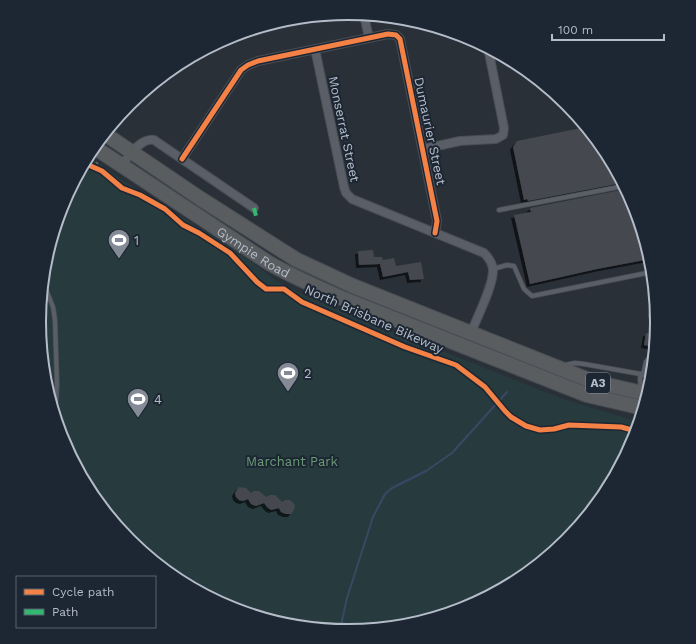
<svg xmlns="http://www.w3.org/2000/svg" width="696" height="644" font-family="'Work Sans',sans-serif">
<defs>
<filter id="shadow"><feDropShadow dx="-3" dy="3" stdDeviation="0" flood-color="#0009"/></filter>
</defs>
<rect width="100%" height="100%" fill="#2a3038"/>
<!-- green -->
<path fill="#273a3e" d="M 88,156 L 121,179 L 189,221 L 245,257 L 278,282 L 319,301 L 392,331 L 560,398 L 639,422 L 633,440 L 605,494 L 566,541 L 519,579 L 466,608 L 408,625 L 348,631 L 287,625 L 230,607 L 176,579 L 129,540 L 91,493 L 62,440 L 45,382 L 39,322 L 45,261 L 63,204 Z"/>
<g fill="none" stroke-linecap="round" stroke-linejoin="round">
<!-- stream -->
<path stroke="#384963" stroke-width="2" d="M 340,630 L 347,598 L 373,517 L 385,494 L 392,488 L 426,471 L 452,453 L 507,392"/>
</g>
<!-- building -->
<path fill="#444950" filter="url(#shadow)" d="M 586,127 L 605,151 L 622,183 L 528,201 L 527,199 L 524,200 L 513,147 L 517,141 Z
M 626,189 L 634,204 L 650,259 L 597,269 L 530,284 L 514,215 L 531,212 L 530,208 Z
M 373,250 L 374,257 L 382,257 L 383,260 L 394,258 L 396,266 L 421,262 L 424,279 L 410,280 L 408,272 L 383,277 L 380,264 L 359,265 L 358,251 Z
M 646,333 L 653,334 L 653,336 L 656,337 L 654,347 L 644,345 Z
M 239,487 L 246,488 L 251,493 L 254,491 L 259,491 L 266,497 L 270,495 L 275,495 L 282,502 L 285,500 L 290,500 L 295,505 L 294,510 L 291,514 L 286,514 L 281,512 L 279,508 L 271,510 L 267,507 L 264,503 L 256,506 L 251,504 L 248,499 L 243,501 L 239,500 L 236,497 L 235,493 Z"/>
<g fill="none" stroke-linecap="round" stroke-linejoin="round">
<!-- lane casing -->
<g stroke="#484c53" stroke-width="5.5">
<path id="lane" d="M 499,210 L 624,186
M 493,269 L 507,265 L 514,266 L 524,289 L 532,296 L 652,272
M 43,282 L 53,307 L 55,320 L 57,385 L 56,401 L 54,411
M 651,316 L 653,321 L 657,322
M 565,365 L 575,363 L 584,364 L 652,376
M 641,391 L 640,378 L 644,371 L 646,362 L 651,355 L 654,356"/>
</g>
<!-- street casing -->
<g stroke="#484c53" stroke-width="10">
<path id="street" d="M 364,15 L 369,38
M 315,49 L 344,187 L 346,193 L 352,199 L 484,253 C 488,257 492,262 493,269 C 494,285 477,317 471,333
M 423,149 L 460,141 L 496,139 L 503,135 L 504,128 L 488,48
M 182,159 L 241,70 L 248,65 L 258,61 L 388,34 L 396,35 L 400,39 L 437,221 L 435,233
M 121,166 C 129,156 140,138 154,140 L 254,208"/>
</g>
<!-- highway casing -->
<g stroke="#474c53" stroke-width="16">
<g id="highway">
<path d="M 105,134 L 201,199 L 281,250 L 297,260 L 353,286 L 594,382 L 647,394"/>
<path id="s1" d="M 94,147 L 269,263 C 293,277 319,288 344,299 L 587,395 L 643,408"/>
</g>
</g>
<!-- path -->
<path stroke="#5d636a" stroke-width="1.5" stroke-dasharray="3 3" stroke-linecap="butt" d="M 96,162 L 102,168 L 102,171
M 405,347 L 407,335"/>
<!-- lane -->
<use href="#lane" stroke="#5a5e66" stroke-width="4"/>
<!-- street -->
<use href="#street" stroke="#5a5e66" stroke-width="8"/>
<!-- highway -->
<use href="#highway" stroke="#5a5d60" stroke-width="14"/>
<!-- quiet -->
<path stroke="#33b770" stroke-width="4" stroke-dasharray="8 4" stroke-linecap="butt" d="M 254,208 L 256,216"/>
<!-- cycleway casing -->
<g stroke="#1d2633" stroke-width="8">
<path id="cycleway" d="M 182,159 L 241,70 L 248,65 L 258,61 L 388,34 L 396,35 L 400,39 L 437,221 L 435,233
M 84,163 L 102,171 L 122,188 L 140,195 L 165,209 L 183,225 L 199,233 L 230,253 L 257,282 L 266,289 L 284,289 L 302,302 L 405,347 L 456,365 L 485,387 L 505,411 L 511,417 L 526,426 L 540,430 L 554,429 L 569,425 L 621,427 L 636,431"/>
</g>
<!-- cycleway -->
<use href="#cycleway" stroke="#f48246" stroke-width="5"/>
</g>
<!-- icons -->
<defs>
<g id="stadium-pin" transform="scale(1.15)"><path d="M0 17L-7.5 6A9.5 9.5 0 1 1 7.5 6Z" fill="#848b96" stroke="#1d2633"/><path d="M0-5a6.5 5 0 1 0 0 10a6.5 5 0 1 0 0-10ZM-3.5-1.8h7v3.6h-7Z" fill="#fff"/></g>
</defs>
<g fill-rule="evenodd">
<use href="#stadium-pin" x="119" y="240"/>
<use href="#stadium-pin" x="288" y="373"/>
<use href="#stadium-pin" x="138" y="399"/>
</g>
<g text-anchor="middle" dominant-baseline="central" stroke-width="4" stroke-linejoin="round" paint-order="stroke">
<!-- shield labels -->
<rect fill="#1d2633" stroke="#878f9c" stroke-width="1" x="586" y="373" width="24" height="20" rx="3"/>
<g font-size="12" font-weight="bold" fill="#b4bcc9">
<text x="598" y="383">A3</text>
</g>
<!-- street labels -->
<g font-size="13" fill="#b4bcc9" stroke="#1d2633">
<text transform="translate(344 129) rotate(78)">Monserrat Street</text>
<text transform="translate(430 131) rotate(78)">Dumaurier Street</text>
<text stroke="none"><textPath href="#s1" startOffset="191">Gympie Road</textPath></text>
<text transform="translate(374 319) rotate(24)">North Brisbane Bikeway</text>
</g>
<!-- poi labels -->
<g font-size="13" fill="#b4bcc9" stroke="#1d2633" text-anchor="start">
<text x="134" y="240">1</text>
<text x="304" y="373">2</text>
<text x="154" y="399">4</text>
</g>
<!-- park labels -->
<g font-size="13" fill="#6b9a76" stroke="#1d2633">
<text x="292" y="461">Marchant Park</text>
</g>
</g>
<!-- crop -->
<path d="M0 0H696V644H0ZM46 322a302 302 0 1 1 604 0a302 302 0 1 1-604 0Z" fill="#1d2633" fill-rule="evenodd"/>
<path fill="none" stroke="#b4bcc9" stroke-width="2" d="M46 322a302 302 0 1 1 604 0a302 302 0 1 1-604 0Z"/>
<!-- legend -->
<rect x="16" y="576" width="140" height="52" fill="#1d2633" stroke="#59626f"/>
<rect x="24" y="589" width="20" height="6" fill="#f48246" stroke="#59626f"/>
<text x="52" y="596" font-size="12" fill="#b4bcc9">Cycle path</text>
<rect x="24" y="609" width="20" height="6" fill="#33b770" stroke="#59626f"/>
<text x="52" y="616" font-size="12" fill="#b4bcc9">Path</text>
<!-- scale -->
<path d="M552 34v6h112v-6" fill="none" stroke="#b4bcc9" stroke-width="2"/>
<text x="558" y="34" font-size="12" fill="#b4bcc9" stroke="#1d2633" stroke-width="3" paint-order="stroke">100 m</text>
</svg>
